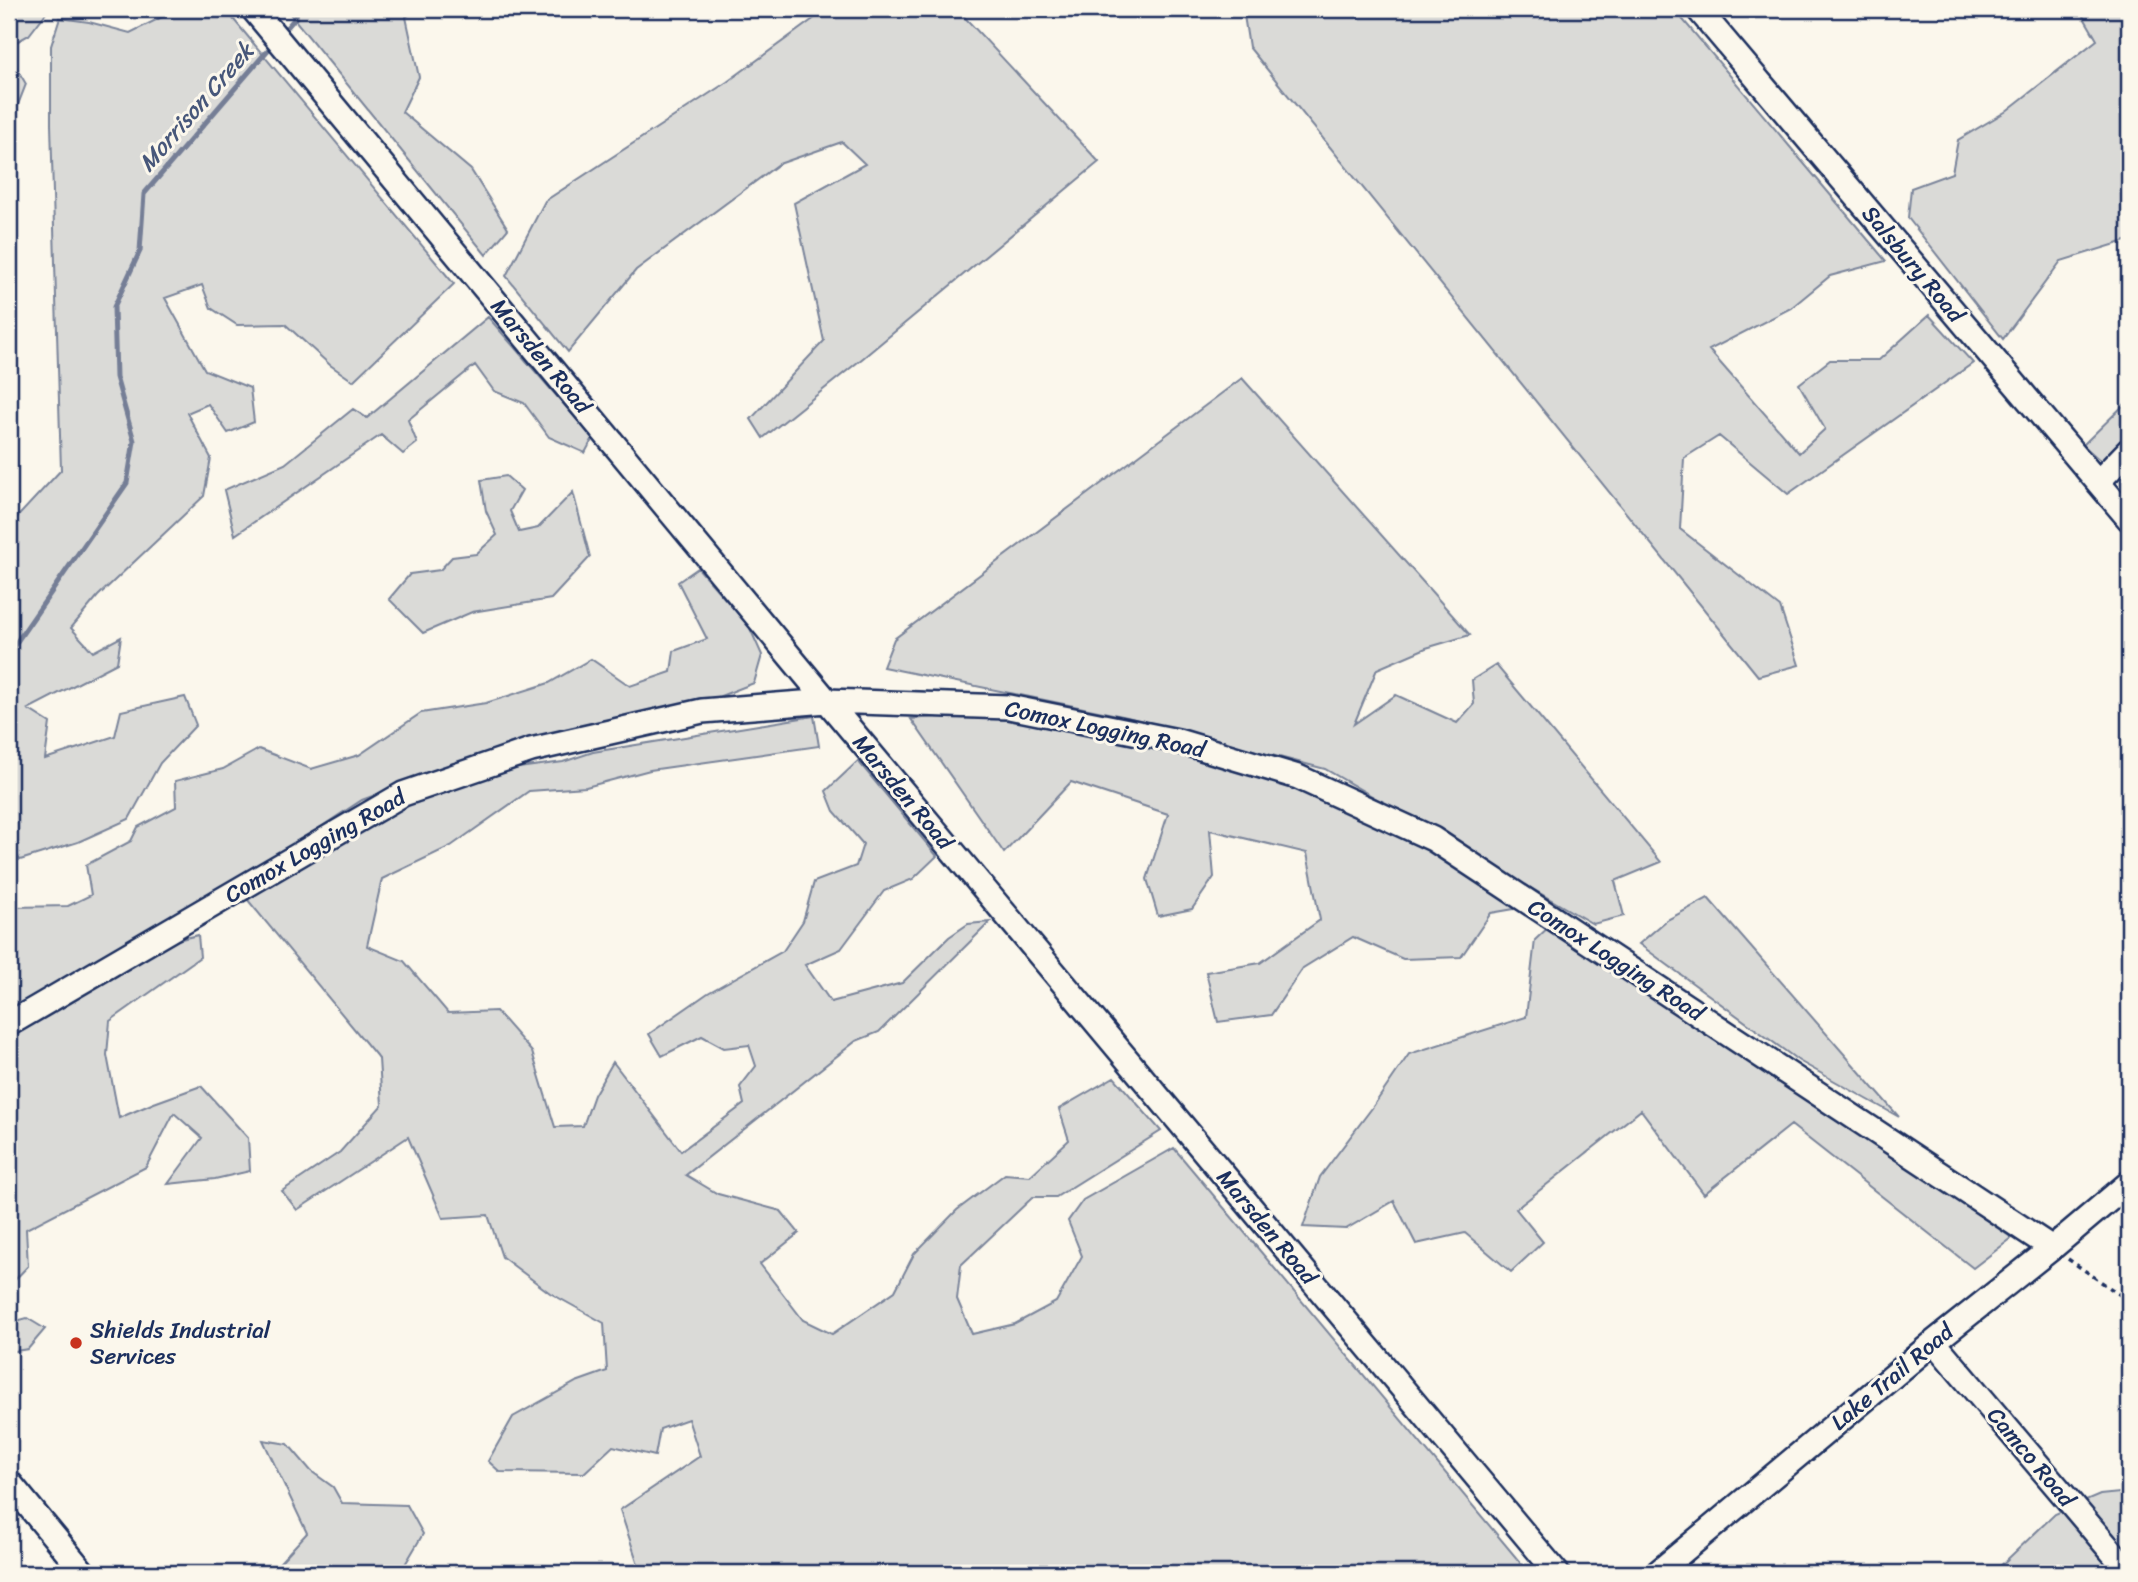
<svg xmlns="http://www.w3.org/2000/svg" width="2138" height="1582" font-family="Sriracha,sans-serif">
<rect width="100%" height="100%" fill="#fbf7ec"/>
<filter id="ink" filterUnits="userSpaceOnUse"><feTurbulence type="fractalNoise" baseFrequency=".0143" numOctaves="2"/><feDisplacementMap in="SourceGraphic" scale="14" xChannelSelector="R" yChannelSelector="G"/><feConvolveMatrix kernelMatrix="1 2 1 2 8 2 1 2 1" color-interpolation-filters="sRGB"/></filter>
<g filter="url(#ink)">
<!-- green -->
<path fill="#dadad7" stroke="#7a849a" stroke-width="2" d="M 9,9 L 49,9 L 29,35 L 9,46 Z
M 165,9 L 225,9 L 454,284 L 353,381 L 330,365 L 285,324 L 237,325 L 211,308 L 202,285 L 165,298 L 205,370 L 250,388 L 254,422 L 228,433 L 208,404 L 187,413 L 211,458 L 204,496 L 98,596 L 71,628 L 93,652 L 121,637 L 117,663 L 28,709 L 50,723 L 45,759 L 115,736 L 121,711 L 185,697 L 196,725 L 160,763 L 129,819 L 78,842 L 20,860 L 9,844 L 9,526 L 61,470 L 51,124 L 51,46 L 60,18 L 89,22 L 130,33 L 164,16 Z
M 286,9 L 417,9 L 406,17 L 419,77 L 402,112 L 471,170 L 508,229 L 486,255 Z
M 827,9 L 957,9 L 1099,162 L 863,358 L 763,438 L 751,419 L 824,341 L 794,203 L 865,164 L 842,142 L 779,164 L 636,270 L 568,352 L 506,276 L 545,201 L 727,82 Z
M 1243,9 L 1674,9 L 1886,261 L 1830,276 L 1791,308 L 1709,350 L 1799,453 L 1825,429 L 1799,384 L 1830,360 L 1879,360 L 1929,315 L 1973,363 L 1788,494 L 1719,436 L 1684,458 L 1680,529 L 1780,607 L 1799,665 L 1758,676 L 1249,47 Z
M 2079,9 L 2129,9 L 2129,240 L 2061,261 L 2003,339 L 1908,218 L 1911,188 L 1952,173 L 1958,140 L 2005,112 L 2097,40 Z
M 9,55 L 26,84 L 12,120 L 9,120 Z
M 488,317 L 593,438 L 585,453 L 549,437 L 524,403 L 494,391 L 475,365 L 408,420 L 417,443 L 403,454 L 381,435 L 235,535 L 224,490 L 285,464 L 353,409 L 367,418 Z
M 1242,378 L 1470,635 L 1426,648 L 1377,669 L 1354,724 L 1396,695 L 1457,723 L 1474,704 L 1472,680 L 1496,665 L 1661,862 L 1615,881 L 1624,916 L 1593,924 L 1325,769 L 1127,717 L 883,667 L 894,639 Z
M 2129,400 L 2129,437 L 2102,462 L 2083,445 Z
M 506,476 L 522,490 L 510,511 L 519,532 L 538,528 L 573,492 L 590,557 L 551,599 L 472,612 L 423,633 L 389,599 L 410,574 L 440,570 L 452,557 L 476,554 L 497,535 L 486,511 L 481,480 Z
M 698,568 L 749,626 L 762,655 L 754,683 L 718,697 L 588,725 L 486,754 L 362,800 L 307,836 L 9,1014 L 9,895 L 13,907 L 68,906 L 91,895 L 86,865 L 131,841 L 138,827 L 176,807 L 175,781 L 223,769 L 259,749 L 311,769 L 359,755 L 421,713 L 486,703 L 549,683 L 591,659 L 630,686 L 671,672 L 674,651 L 707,639 L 678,582 Z
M 984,713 L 1134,741 L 1318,788 L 1526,907 L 1491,913 L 1461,957 L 1403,959 L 1353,937 L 1303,968 L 1271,1015 L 1218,1022 L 1206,972 L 1260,963 L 1320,920 L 1307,853 L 1210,830 L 1214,877 L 1192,909 L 1158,916 L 1147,879 L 1168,814 L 1071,782 L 1004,853 L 911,719 Z
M 814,716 L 819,746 L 650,770 L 586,787 L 529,791 L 451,846 L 382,879 L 367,946 L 404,961 L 448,1013 L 496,1011 L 532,1052 L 555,1127 L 583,1126 L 594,1095 L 613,1062 L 681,1151 L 744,1104 L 740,1087 L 756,1066 L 749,1045 L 724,1048 L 702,1036 L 662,1056 L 649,1034 L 708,993 L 783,951 L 803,921 L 814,882 L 856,866 L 863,844 L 834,811 L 826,791 L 858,761 L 937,856 L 913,879 L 884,891 L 841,949 L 805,965 L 831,1002 L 902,983 L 949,937 L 968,924 L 990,922 L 879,1032 L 856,1041 L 686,1175 L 718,1194 L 781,1211 L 799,1233 L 760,1264 L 803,1320 L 832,1334 L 895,1291 L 914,1254 L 957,1210 L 1005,1174 L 1030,1176 L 1069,1140 L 1059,1109 L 1114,1077 L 1161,1131 L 1056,1197 L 1033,1197 L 961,1265 L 957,1299 L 972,1334 L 1015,1324 L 1056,1302 L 1082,1256 L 1068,1221 L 1083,1200 L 1174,1148 L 1529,1573 L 641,1573 L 620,1510 L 700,1456 L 688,1419 L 660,1429 L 655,1456 L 613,1446 L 584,1473 L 500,1472 L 488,1461 L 513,1417 L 576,1382 L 607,1371 L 604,1323 L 550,1293 L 502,1257 L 488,1215 L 443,1218 L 408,1137 L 297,1210 L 282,1191 L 340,1152 L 382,1105 L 379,1059 L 247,899 L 401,805 L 511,769 L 563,762 L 593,752 Z
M 1708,898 L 1899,1117 L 1799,1061 L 1639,944 L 1667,920 Z
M 1554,922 L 2012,1238 L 1973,1268 L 1791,1125 L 1704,1194 L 1641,1110 L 1516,1209 L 1543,1242 L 1511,1272 L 1465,1233 L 1416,1244 L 1394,1201 L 1346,1229 L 1303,1227 L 1320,1177 L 1372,1108 L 1409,1054 L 1526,1017 L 1535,940 Z
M 198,935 L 200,957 L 110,1021 L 107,1055 L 119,1118 L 154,1103 L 201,1086 L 248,1138 L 250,1171 L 215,1179 L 168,1184 L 202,1138 L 174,1113 L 146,1167 L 26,1229 L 28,1266 L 9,1286 L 9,1037 L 169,942 Z
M 27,1318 L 45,1329 L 28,1349 L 9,1352 L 9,1323 Z
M 263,1440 L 288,1444 L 311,1471 L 333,1487 L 342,1503 L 407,1505 L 423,1534 L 400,1573 L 270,1573 L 307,1533 Z
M 2129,1492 L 2129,1573 L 1993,1573 L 2055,1514 L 2100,1495 Z"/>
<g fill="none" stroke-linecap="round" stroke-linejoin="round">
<!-- stream -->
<path stroke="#747e96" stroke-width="5" d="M 282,33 L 296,17 L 297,9
M 9,653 L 127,483 L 134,441 L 116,377 L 114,307 L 140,251 L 144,194 L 274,43"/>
<!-- minor casing -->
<g stroke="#1b2f5e" stroke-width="28">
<path id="minor" d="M 253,9 L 827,701 L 1557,1573
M 1698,9 L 2129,519
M 2098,482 L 2129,450
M 9,1024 L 403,794 L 531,750 L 702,711 L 827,701 L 1009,707 L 1178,741 L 1298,777 L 1433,839 L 2052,1248
M 1934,1342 L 2129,1572
M 9,1482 L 84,1573
M 1657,1573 L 1934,1342 L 2052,1248 L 2129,1183"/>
</g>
<!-- path -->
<path stroke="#1b2f5e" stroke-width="3.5" stroke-dasharray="5 5" stroke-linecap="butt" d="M 2068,1259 L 2129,1301"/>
<!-- minor -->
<use href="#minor" stroke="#fbf7ec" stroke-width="23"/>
</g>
</g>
<!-- markers -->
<circle fill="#c8321e" stroke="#fbf7ec" stroke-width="2.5" cx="76" cy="1343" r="7"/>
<g text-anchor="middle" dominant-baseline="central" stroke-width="6" stroke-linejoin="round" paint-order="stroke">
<!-- street labels -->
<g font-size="23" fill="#1b2f5e" stroke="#fbf7ec">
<text transform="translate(1913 264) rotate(50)">Salsbury Road</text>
<text transform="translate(541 356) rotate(50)">Marsden Road</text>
<text transform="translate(1105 729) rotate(12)">Comox Logging Road</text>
<text transform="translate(903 792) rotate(50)">Marsden Road</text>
<text transform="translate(315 846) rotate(-30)">Comox Logging Road</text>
<text transform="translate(1616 960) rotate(33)">Comox Logging Road</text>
<text transform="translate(1267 1227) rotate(50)">Marsden Road</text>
<text transform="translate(1892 1377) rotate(-40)">Lake Trail Road</text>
<text transform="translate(2031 1457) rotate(50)">Camco Road</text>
</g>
<!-- poi labels -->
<g font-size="23" fill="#1b2f5e" stroke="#fbf7ec" text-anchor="start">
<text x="90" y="1330">Shields Industrial<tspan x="90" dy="26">Services</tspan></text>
</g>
<!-- water labels -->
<g font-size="24" font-style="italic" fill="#47577a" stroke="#fbf7ec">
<text transform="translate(196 107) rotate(-49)">Morrison Creek</text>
</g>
</g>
<!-- margin -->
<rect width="2138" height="1582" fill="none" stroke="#fbf7ec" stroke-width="35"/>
<rect x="18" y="18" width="2103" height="1547" fill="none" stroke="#1b2f5e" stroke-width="2.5" filter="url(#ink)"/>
</svg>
